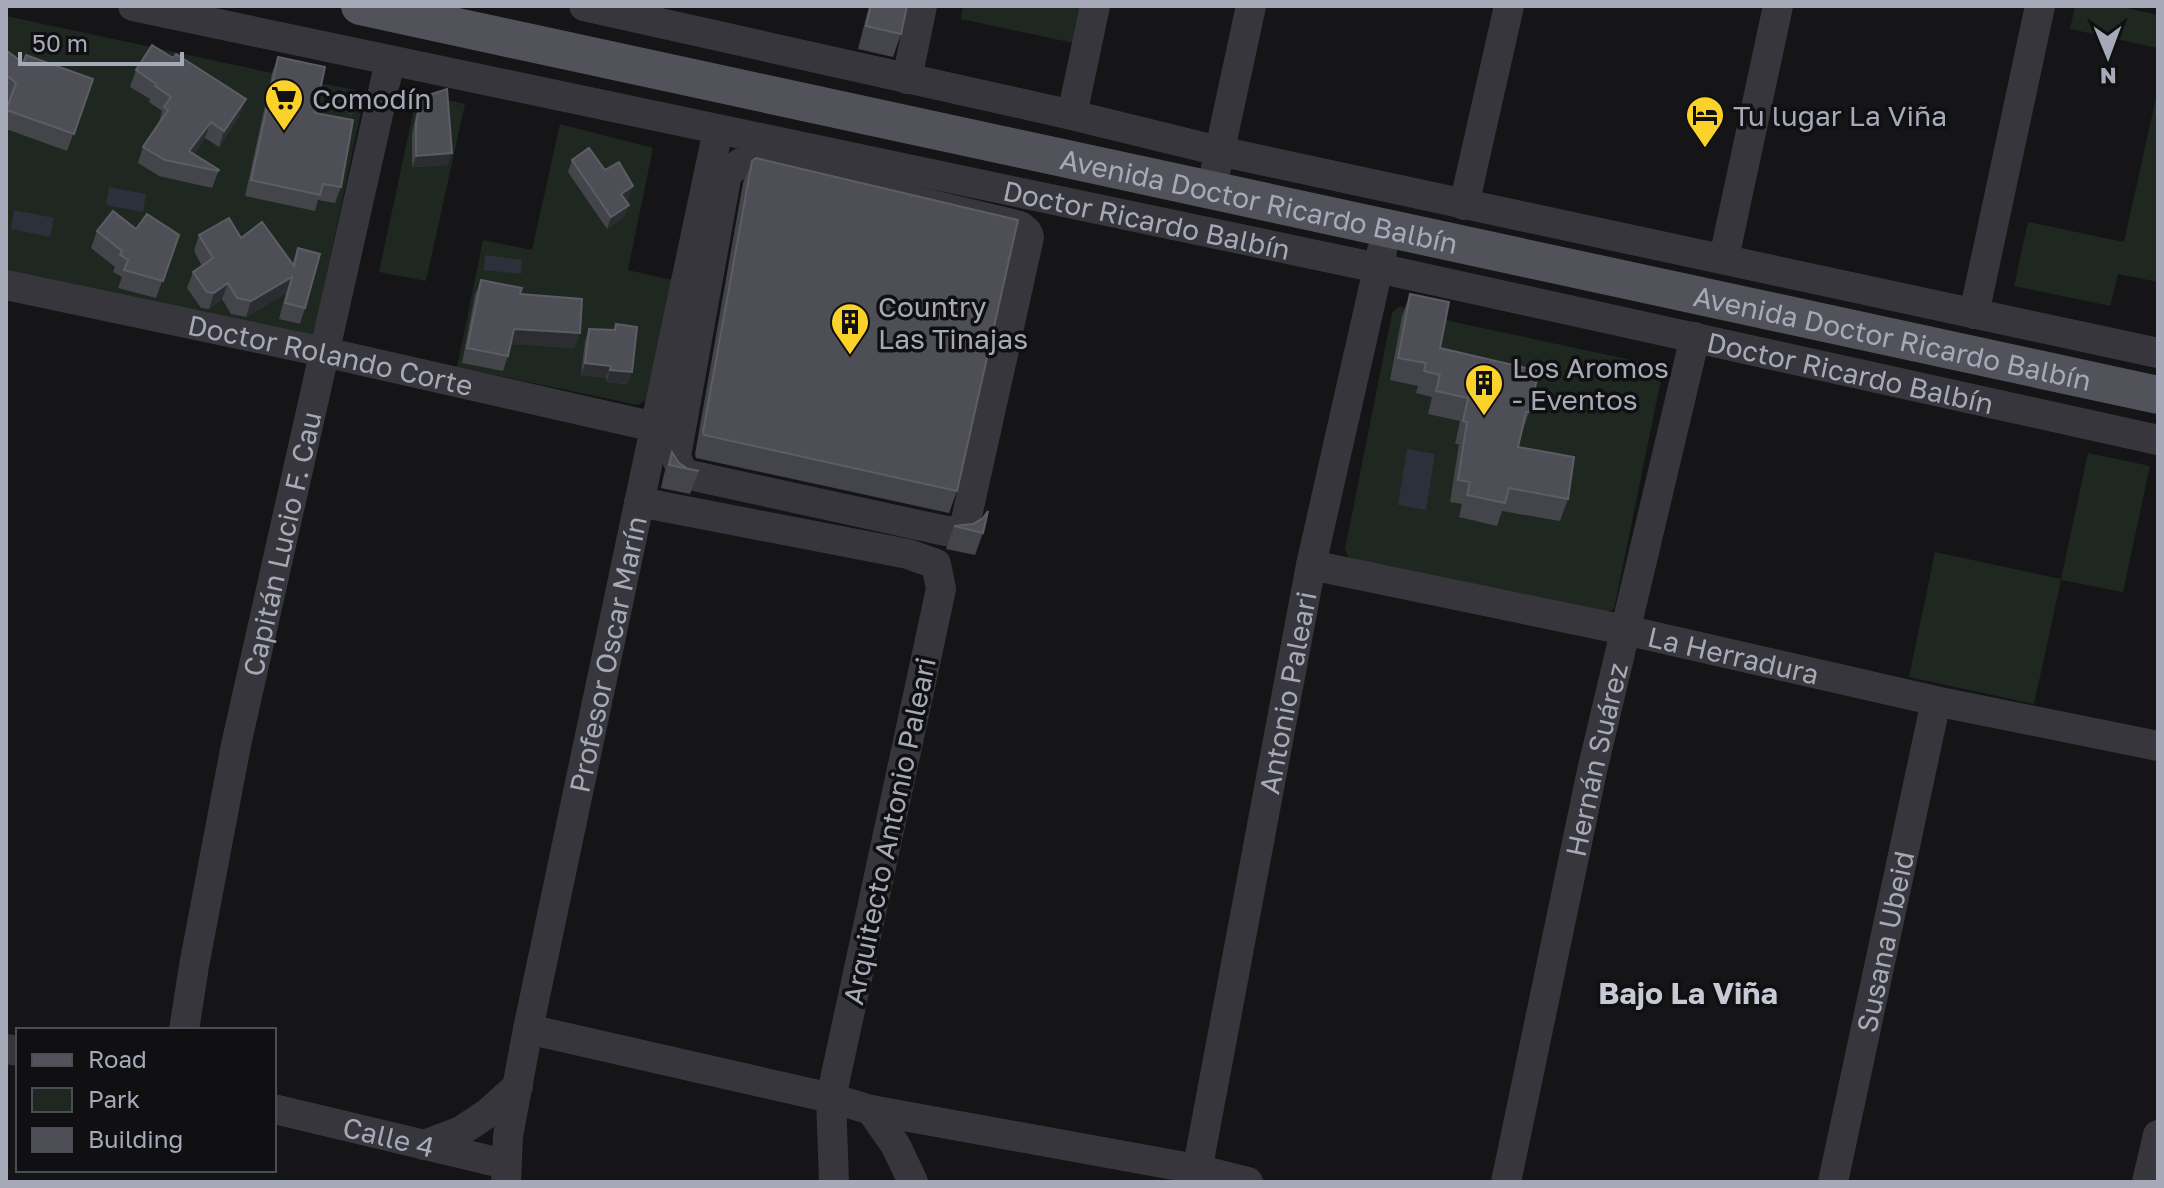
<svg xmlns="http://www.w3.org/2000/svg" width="2164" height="1188" font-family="'Golos Text',sans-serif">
<rect width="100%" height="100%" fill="#151517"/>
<!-- green -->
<path fill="#1f2721" d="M 963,6 L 1086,6 L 1078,44 L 961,19 Z
M 2075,6 L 2117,6 L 2158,15 L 2158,48 L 2070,29 Z
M 6,16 L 272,73 L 245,196 L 319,83 L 356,90 L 363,102 L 314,335 L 6,276 Z
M 2158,89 L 2158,282 L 2118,274 L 2110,306 L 2014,286 L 2028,222 L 2124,242 Z
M 429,96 L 465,104 L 426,281 L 379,272 L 415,104 Z
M 560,124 L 653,148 L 628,270 L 676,281 L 649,398 L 638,405 L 457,367 L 483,240 L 532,250 Z
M 1398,307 L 1401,307 L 1459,323 L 1655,365 L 1662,375 L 1614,609 L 1601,616 L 1349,559 L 1345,549 L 1392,313 Z
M 2088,453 L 2150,466 L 2123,592 L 2061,580 L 2034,704 L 1909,677 L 1935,552 L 2061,579 Z"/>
<!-- water -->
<path fill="#2a313b" d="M 343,89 L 359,109 L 350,116 L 334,96 Z
M 109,187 L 146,194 L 143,212 L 106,205 Z
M 14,210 L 54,218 L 50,237 L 11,229 Z
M 485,255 L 522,260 L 521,274 L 484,270 Z
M 1407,449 L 1435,454 L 1426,510 L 1398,505 Z"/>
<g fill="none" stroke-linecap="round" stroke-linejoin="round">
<!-- minor -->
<g stroke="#36363c" stroke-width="30">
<path id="s1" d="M 133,6 L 1378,268 L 2158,440"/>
<path d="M 584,6 L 1072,115 L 1219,151 L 2158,353"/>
<path d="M 907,79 L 922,6"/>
<path d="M 1072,115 L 1095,6"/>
<path d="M 752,162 L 1020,226 L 1027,232 L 1029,237 L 965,525 L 956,531 L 946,531 L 685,474 L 680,467 L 676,456 L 727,173 L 741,163 Z"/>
<path d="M 1216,168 L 1251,6"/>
<path d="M 1464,205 L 1509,6"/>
<path d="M 1724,258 L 1778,6"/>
<path id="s2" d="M 6,285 L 324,352 L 655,427"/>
<path d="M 1974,314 L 2040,6"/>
<path d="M 639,502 L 908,554 L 936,564 L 941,589 L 831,1098 L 834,1182"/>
<path id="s3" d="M 1311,565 L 1625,630 L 1945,703 L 2158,746"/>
<path d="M 528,1029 L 831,1098 L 871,1110 L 1196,1169 L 1248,1182"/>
<path id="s4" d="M 184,1030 L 194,966 L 236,745 L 390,61"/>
<path d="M 6,1049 L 18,1051"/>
<path id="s5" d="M 274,1109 L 505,1164"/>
<path d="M 871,1110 L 896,1146 L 913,1182"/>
<path d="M 424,1145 L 461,1131 L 488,1113 L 518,1086"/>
<path id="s6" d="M 506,1182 L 508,1136 L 528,1029 L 718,130"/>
<path id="s7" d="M 1195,1182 L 1311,565 L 1382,251"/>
<path id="s8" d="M 1506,1182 L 1592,771 L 1695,337"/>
<path id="s9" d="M 1833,1182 L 1936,701"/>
<path d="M 2147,1182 L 2158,1135"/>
</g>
<!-- major -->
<path stroke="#52525b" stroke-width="38" id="s10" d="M 360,6 L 2158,395"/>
</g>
<!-- wall -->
<path fill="#43454a" d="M 869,6 L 907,6 L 901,34 L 893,57 L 858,49 Z
M 6,50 L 23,63 L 93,79 L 67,151 L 6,129 L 6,109 L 9,100 L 6,97 Z
M 278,57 L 315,113 L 341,187 L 335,203 L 318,200 L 315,211 L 245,196 L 272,73 Z
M 136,70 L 240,115 L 219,147 L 205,138 L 194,154 L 219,170 L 212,188 L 159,176 L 138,163 L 143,147 L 159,123 L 162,111 L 149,102 L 150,99 L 130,87 Z
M 422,97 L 448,165 L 412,167 L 412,135 L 417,109 Z
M 572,160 L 605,170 L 629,198 L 625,200 L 629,205 L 624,217 L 607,229 L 568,172 Z
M 752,161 L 957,491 L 949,513 L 696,458 L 695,454 L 743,183 Z
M 136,229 L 179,235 L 156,298 L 118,288 L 122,277 L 113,272 L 115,267 L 91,248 L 97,231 Z
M 199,235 L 241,238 L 292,264 L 298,248 L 305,308 L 300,324 L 279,319 L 286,293 L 246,317 L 231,314 L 222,299 L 209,309 L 201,308 L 187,288 L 193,272 L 202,266 L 194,251 Z
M 481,280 L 520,294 L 580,333 L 574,348 L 511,344 L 508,356 L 503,371 L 462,363 L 475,295 Z
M 1410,294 L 1440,348 L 1529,412 L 1521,435 L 1518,447 L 1568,499 L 1560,521 L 1502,511 L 1497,526 L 1459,517 L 1462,504 L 1450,502 L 1459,444 L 1455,444 L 1460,421 L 1428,414 L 1432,397 L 1416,393 L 1418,386 L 1390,380 L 1402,316 Z
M 616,324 L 628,384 L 606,382 L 606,378 L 581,375 L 585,341 L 589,329 L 614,330 Z
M 672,452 L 679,463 L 688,469 L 699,471 L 690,494 L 661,488 L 664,474 Z
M 954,526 L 983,533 L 975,555 L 946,549 Z"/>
<!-- shaded-wall -->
<path fill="#2c2d31" d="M 246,99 L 240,115 L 219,147 L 224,131 Z
M 211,122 L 205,138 L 186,164 L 189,151 Z
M 452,153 L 448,165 L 412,167 L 416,156 Z
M 633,186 L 629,198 L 617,205 L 621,194 Z
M 629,205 L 624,217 L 607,229 L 611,217 Z
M 292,277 L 286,293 L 246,317 L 251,301 Z
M 228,283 L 222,299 L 209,309 L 214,293 Z
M 514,329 L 580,333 L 574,348 L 508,344 Z
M 585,363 L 611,366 L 606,378 L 581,375 Z
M 610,370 L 632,372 L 628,384 L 606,382 Z"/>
<!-- building -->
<path fill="#4e4f56" stroke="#5c5d65" stroke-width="2" d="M 871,6 L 907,6 L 901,34 L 866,26 Z
M 152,45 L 173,58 L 176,54 L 246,99 L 224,131 L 211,122 L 189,151 L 219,170 L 218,171 L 165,160 L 143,147 L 168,110 L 164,107 L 171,97 L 155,86 L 156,84 L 136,70 Z
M 6,50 L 23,63 L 26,55 L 93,79 L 74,134 L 6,110 L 16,83 L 6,75 Z
M 278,57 L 325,67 L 315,113 L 353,120 L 341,187 L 323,184 L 320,195 L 251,180 Z
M 447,89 L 452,153 L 416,156 L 416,123 L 422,97 Z
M 589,148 L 605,170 L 619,162 L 633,186 L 621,194 L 629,205 L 611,217 L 572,160 Z
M 756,158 L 1018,220 L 957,491 L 704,435 L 703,432 L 752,161 Z
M 113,211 L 136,229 L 147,214 L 179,235 L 163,281 L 124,270 L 128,260 L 120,255 L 122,251 L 97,231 Z
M 229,218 L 241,238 L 262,222 L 294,266 L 298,248 L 320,254 L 305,308 L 285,303 L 292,277 L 251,301 L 237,298 L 228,283 L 214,293 L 207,292 L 193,272 L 213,258 L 199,235 Z
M 481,280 L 522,288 L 520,294 L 582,299 L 580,333 L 514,329 L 508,356 L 467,348 Z
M 1410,294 L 1449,302 L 1440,348 L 1539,371 L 1529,412 L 1526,412 L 1518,447 L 1574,457 L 1568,499 L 1509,488 L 1505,503 L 1467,495 L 1470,482 L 1458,480 L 1467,422 L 1463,421 L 1468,398 L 1436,391 L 1440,375 L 1424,371 L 1426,363 L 1398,358 Z
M 616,324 L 637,327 L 632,372 L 610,370 L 611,366 L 585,363 L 589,329 L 615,330 Z
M 672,452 L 679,463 L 688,469 L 699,471 L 669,465 Z
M 988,511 L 983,533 L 954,526 L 973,524 L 983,518 Z"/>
<!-- icons -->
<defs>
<g id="supermarket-pin" transform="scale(2)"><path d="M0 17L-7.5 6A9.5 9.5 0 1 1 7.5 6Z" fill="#fad22a" stroke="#101012"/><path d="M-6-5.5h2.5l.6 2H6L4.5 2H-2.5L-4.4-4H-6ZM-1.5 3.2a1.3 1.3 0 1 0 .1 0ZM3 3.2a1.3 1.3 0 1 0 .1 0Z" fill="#111"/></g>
<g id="hotel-pin" transform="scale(2)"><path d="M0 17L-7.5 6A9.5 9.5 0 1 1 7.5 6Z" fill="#fad22a" stroke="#101012"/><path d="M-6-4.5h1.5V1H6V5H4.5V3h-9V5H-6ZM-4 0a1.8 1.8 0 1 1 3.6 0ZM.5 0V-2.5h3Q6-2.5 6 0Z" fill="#111"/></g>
<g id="building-pin" transform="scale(2)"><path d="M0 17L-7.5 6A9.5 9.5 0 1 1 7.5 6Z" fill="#fad22a" stroke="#101012"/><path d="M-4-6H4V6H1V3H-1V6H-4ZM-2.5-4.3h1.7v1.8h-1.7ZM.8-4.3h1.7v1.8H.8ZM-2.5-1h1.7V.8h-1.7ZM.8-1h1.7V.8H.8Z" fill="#111"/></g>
</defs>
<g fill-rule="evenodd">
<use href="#supermarket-pin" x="284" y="98"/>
<use href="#hotel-pin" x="1705" y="115"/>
<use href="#building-pin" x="850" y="322"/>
<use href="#building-pin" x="1484" y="383"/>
</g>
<g text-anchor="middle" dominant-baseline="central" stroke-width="7" stroke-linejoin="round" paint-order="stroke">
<!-- poi labels -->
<g font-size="28" fill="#a6a9b8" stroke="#101012" text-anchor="start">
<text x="312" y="98">Comodín</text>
<text x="1733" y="115">Tu lugar La Viña</text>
<text x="878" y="306">Country<tspan x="878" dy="32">Las Tinajas</tspan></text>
<text x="1512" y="367">Los Aromos<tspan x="1512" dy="32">- Eventos</tspan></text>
</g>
<!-- street labels -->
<g font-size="28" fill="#a6a9b8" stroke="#101012">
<text stroke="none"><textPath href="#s10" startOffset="920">Avenida Doctor Ricardo Balbín</textPath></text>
<text stroke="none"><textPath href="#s1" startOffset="1036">Doctor Ricardo Balbín</textPath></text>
<text stroke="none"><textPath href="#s10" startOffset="1568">Avenida Doctor Ricardo Balbín</textPath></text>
<text stroke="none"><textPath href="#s2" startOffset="332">Doctor Rolando Corte</textPath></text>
<text stroke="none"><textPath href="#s1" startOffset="1756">Doctor Ricardo Balbín</textPath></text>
<text stroke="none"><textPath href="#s4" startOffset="496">Capitán Lucio F. Cau</textPath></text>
<text stroke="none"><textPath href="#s6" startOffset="538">Profesor Oscar Marín</textPath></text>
<text stroke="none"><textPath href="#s3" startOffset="432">La Herradura</textPath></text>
<text stroke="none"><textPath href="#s7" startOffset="498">Antonio Paleari</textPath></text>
<text stroke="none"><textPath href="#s8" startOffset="432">Hernán Suárez</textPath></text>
<text transform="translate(889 831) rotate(-78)">Arquitecto Antonio Paleari</text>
<text stroke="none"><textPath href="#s9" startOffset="246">Susana Ubeid</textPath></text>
<text stroke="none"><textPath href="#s5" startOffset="118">Calle 4</textPath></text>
</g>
<!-- neighbourhood labels -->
<g font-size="30" font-weight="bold" fill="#c7c9d4" stroke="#101012">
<text x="1688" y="993">Bajo La Viña</text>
</g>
</g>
<!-- border -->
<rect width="2164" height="1188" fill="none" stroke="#a6a9b8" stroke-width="16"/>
<!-- legend -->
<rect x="16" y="1028" width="260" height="144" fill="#101012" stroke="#4c4d54" stroke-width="2"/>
<rect x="32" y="1054" width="40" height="12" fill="#52525b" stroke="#4c4d54" stroke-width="2"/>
<text x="88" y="1068" font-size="24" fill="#a6a9b8">Road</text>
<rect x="32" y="1088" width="40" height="24" fill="#1f2721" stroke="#4c4d54" stroke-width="2"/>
<text x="88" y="1108" font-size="24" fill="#a6a9b8">Park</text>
<rect x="32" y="1128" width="40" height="24" fill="#4e4f56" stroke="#4c4d54" stroke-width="2"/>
<text x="88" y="1148" font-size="24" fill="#a6a9b8">Building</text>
<!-- north arrow -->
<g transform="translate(2108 56) rotate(179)" stroke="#101012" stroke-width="6" paint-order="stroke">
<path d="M0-6L14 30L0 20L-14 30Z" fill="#a6a9b8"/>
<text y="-12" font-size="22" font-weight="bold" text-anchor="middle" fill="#a6a9b8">N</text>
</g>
<!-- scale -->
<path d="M20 52v12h162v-12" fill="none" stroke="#a6a9b8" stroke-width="4"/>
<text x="32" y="52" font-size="24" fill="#a6a9b8" stroke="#101012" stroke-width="6" paint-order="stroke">50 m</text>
</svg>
